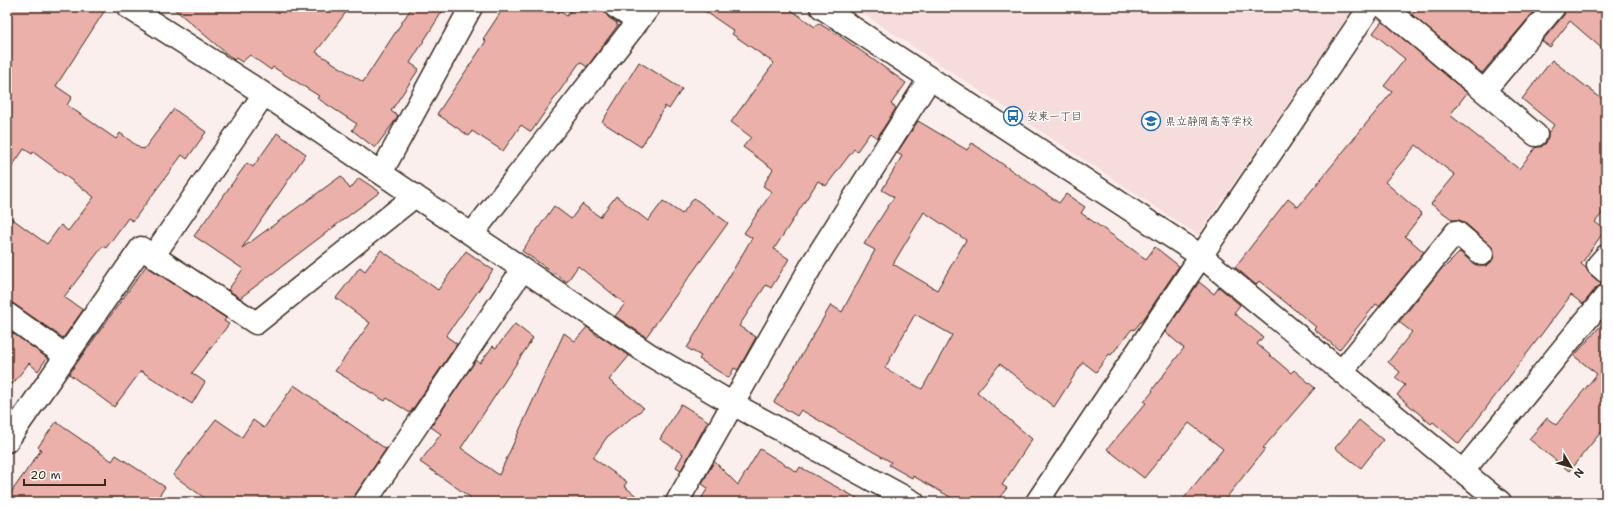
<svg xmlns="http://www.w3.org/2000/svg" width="1613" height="509" font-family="'Shantell Sans','Klee One',sans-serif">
<rect width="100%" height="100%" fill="#fbefee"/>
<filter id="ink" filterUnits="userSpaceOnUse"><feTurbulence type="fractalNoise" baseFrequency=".025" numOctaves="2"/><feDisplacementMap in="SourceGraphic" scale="8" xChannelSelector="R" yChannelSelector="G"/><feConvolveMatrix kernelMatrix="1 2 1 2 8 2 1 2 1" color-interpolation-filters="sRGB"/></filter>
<g filter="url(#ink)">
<!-- built -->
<path fill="#f6dcda" d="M 853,7 L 1355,7 L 1198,235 Z"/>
<!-- building -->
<path fill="#ebb0aa" stroke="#3b2a1e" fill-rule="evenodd" d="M 7,7 L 107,7 L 56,86 L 72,97 L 67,105 L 116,139 L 120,133 L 141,149 L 142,148 L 144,149 L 174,109 L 206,132 L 187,159 L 182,155 L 133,221 L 128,218 L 106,248 L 103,246 L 64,297 L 83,310 L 63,338 L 14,304 L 7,302 L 7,215 L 47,244 L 61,225 L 68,231 L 94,197 L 33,152 L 32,154 L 24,149 L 7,174 Z
M 172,7 L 350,7 L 316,52 L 363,82 L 412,7 L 445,7 L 410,63 L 419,69 L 391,111 L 398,116 L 394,122 L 375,148 L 352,130 L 357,124 L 317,98 L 319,96 L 273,67 L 271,70 L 250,55 L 242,62 L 236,58 L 234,60 Z
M 504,7 L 553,7 L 567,16 L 573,7 L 598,7 L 604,11 L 609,18 L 617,23 L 616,24 L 618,25 L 587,67 L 580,62 L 531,132 L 521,125 L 503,151 L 472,131 L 469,136 L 437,114 L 486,41 L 483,39 Z
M 699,7 L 787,7 L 815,27 L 818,23 L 840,36 L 906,83 L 891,104 L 896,108 L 877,138 L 870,133 L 857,151 L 854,149 L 826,186 L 818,181 L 774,249 L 789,259 L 771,288 L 766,285 L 739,326 L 756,337 L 738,370 L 734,368 L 729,378 L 699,359 L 701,356 L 687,348 L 752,238 L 744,233 L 772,192 L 763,186 L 773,169 L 743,147 L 751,137 L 731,122 L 774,63 L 732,34 L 734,31 Z
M 1418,7 L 1538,7 L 1482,73 L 1412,15 Z
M 1566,7 L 1606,7 L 1606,52 L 1570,21 L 1550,47 L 1542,41 L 1564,15 Z
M 1382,21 L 1467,93 L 1450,115 L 1519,169 L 1536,147 L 1541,147 L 1546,143 L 1548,138 L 1548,133 L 1554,125 L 1522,99 L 1552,60 L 1606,102 L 1606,209 L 1595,222 L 1605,230 L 1581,264 L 1586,268 L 1590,274 L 1603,284 L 1596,288 L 1583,304 L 1571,295 L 1459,444 L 1433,422 L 1431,424 L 1397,395 L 1405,385 L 1395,378 L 1400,372 L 1388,362 L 1412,332 L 1399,322 L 1443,267 L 1444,268 L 1460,252 L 1474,264 L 1480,266 L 1486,266 L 1491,262 L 1494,257 L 1494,250 L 1490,245 L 1464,222 L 1459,220 L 1453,220 L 1431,204 L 1455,175 L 1416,145 L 1385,182 L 1422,214 L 1405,236 L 1424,252 L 1379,306 L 1376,304 L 1339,350 L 1314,329 L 1316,327 L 1259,281 L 1256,285 L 1235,267 L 1288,199 L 1298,207 L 1392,92 L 1384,86 L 1405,59 L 1373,33 Z
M 639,62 L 682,89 L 669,109 L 665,106 L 641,147 L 602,122 Z
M 918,121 L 967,150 L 972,143 L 1059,203 L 1066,194 L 1085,207 L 1081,213 L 1146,259 L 1155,247 L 1179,266 L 1145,317 L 1134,330 L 1132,329 L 1111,355 L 1109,354 L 1096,372 L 1083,362 L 1054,407 L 1000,364 L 977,392 L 1032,439 L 1002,485 L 1007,488 L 996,502 L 959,502 L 913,476 L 912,478 L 889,465 L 891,462 L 801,410 L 797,416 L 774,402 L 831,305 L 842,312 L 875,250 L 864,244 L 894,197 L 882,190 L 902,156 L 897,153 ZM 924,212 L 966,240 L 937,290 L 893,264 ZM 915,314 L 952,335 L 922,389 L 885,368 Z
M 277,133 L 306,154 L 242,248 L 341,176 L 350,189 L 359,178 L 380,192 L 240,298 L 228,290 L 243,269 L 194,236 L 247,163 L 253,167 Z
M 616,196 L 648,221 L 663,201 L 682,214 L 694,198 L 728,223 L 646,337 L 615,316 L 625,304 L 578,266 L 567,282 L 522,251 L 554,206 L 571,219 L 582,204 L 600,217 Z
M 381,250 L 438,290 L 466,251 L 493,270 L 446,336 L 457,344 L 410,413 L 387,398 L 385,401 L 335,371 L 370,323 L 336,298 L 360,267 L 365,271 Z
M 146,266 L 226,318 L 224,321 L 229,324 L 192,373 L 205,382 L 192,404 L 141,371 L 114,407 L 69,374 Z
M 1199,282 L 1214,294 L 1219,287 L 1240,305 L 1234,313 L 1263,337 L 1257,344 L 1291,373 L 1294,370 L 1315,388 L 1263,448 L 1265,449 L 1223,502 L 1181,502 L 1223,449 L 1189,423 L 1144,478 L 1107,449 L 1146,403 L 1144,402 L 1153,391 L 1152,390 L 1184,348 L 1165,332 Z
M 1606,316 L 1606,426 L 1569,471 L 1529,439 L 1547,418 L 1556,425 L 1597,374 L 1574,356 L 1604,322 L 1602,320 Z
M 515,324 L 533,338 L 461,448 L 499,475 L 564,333 L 575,341 L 587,327 L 599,337 L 600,336 L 629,356 L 609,380 L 644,408 L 607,437 L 593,458 L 627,482 L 624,486 L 644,502 L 477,502 L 420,462 L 441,434 L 431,427 L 476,360 L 480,363 L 493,346 L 496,348 Z
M 7,329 L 49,359 L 47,358 L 38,371 L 29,363 L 7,391 Z
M 294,385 L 386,449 L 355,495 L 353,502 L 210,502 L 173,475 L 216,419 L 242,437 L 253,420 L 264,428 Z
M 681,404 L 708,421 L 681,470 L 676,467 L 683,454 L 660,439 Z
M 1359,420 L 1383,440 L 1361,468 L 1335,448 Z
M 56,422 L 112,461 L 116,455 L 165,487 L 155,502 L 7,502 L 7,498 L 41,450 L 38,447 Z
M 760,449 L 797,472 L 800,467 L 864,502 L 699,502 L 708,488 L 702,484 L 714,461 L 738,485 Z"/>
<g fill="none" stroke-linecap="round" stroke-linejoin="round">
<!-- street casing -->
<g stroke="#3b2a1e" stroke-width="25">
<path id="street" d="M 128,7 L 264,94 L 650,355 L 733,404 L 913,502
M 616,7 L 638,21
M 821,7 L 1201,256 L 1500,502
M 1384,7 L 1536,135
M 1484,91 L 1554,7
M 381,173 L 471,7
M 472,234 L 649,7
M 154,255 L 264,94
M 1606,256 L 1598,265 L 1606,272
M 7,314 L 66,356
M 1342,371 L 1456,232 L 1482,254
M 7,441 L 141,248 L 256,323 L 415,196
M 1463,471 L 1606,296
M 365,502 L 523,269
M 677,502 L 813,263 L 930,78
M 1037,502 L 1201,256 L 1370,7"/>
</g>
<!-- street -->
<use href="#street" stroke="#fff" stroke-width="22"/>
</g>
</g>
<!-- icons -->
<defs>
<g id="bus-ring" transform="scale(1)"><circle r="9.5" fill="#fff" stroke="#1f6fb2" stroke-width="1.5"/><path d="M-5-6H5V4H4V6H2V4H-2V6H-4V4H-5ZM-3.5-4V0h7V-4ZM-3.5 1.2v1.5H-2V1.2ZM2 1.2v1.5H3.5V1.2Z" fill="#1f6fb2"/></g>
<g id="school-ring" transform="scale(1)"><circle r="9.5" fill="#fff" stroke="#1f6fb2" stroke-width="1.5"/><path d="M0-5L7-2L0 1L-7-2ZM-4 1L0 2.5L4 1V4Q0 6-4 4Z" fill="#1f6fb2"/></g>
</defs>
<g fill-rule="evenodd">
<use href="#bus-ring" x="1013" y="116"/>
<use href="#school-ring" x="1151" y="121"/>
</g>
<g text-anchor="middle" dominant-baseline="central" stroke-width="3" stroke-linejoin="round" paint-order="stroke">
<!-- poi labels -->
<g font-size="11" fill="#3b2a1e" stroke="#fff" text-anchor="start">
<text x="1027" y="116">安東一丁目</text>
<text x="1165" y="121">県立静岡高等学校</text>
</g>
</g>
<!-- margin -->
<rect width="1613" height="509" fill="none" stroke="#fff" stroke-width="24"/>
<rect x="12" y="12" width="1589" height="485" fill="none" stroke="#3b2a1e" stroke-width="1.5" filter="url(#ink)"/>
<!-- north arrow -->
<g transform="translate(1571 467) rotate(128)" stroke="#ffffff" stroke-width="3" paint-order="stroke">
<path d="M0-3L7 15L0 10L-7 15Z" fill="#3b2a1e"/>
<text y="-6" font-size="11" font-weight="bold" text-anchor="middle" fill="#3b2a1e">N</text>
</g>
<!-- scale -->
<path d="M24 479v6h81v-6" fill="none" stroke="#3b2a1e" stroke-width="2"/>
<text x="30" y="479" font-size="12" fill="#3b2a1e" stroke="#ffffff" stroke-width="3" paint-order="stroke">20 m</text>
</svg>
